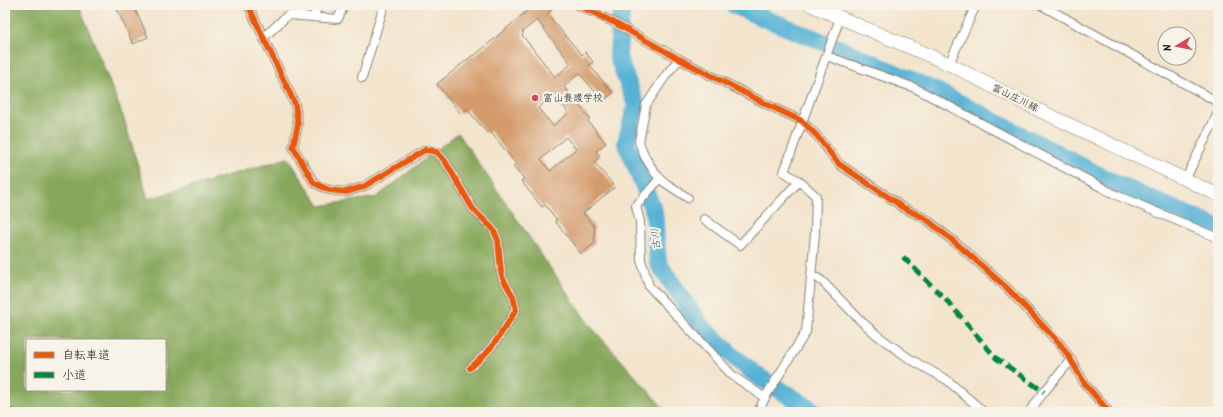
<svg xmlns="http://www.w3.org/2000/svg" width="1223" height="417" font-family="Kalam,'Klee One',sans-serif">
<rect width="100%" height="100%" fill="#f7f3e8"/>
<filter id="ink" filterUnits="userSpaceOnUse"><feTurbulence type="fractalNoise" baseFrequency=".025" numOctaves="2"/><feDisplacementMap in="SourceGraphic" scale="8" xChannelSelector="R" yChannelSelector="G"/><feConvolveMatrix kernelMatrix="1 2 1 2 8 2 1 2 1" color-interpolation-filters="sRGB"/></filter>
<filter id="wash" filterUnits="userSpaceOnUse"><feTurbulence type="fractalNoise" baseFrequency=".012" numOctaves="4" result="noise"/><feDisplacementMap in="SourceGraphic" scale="16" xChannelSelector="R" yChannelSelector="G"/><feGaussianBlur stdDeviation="0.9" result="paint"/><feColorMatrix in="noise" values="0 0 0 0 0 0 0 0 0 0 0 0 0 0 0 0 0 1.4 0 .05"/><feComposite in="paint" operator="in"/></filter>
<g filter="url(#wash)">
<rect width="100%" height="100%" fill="#f3e4cc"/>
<!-- forest -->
<path fill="#87a85c" stroke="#52623c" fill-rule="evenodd" d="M 5,5 L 79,5 L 123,116 L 148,199 L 288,158 L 320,206 L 377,197 L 458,133 L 588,323 L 667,412 L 5,412 ZM 27,340 L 165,340 L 165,390 L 27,390 Z"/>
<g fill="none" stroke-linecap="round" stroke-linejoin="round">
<!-- river -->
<path stroke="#57b2d5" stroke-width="18" d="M 620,5 L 621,11 L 618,57 L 636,105 L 626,143 L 644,186 L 646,193 L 654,211 L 658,263 L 701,326 L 734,357 L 759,377 L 816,412
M 734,5 L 761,17 L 848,52 L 940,93 L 1116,184 L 1218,228"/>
</g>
<g id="blocks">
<!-- building -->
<path fill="#d49b6c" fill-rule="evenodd" d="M 115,5 L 133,5 L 148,37 L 133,44 Z
M 534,5 L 546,5 L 551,11 L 547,14 L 582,55 L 585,52 L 593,62 L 589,65 L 613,93 L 603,101 L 579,73 L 564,87 L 590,119 L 588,121 L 606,143 L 596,151 L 600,156 L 594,162 L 615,187 L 583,213 L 594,226 L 595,243 L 581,254 L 555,221 L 557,220 L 545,205 L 542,207 L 521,181 L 524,179 L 513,166 L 516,164 L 490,131 L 487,133 L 467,109 L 461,114 L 437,84 L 473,55 L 474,56 ZM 537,20 L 571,64 L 555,77 L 522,35 L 524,33 L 522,32 ZM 554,95 L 569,113 L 553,126 L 538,108 ZM 566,137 L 576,149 L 550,171 L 541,159 Z"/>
</g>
</g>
<g filter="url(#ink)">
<use href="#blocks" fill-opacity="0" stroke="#888074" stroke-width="1"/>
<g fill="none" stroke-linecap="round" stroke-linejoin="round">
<!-- street casing -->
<g stroke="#888074" stroke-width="10">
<path id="street" d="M 248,5 L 295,104 L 298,124 L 293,147 L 314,183 L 329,190 L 346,192 L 363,187 L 425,150 L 437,152 L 445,161 L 473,209 L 493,229 L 498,240 L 501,272 L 503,279 L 513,296 L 516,310 C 502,333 491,351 470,368
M 578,5 L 613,22 L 679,59 L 770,106 L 802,121 L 817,136 L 839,164 L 897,203 L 900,206 L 926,219 L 957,244 L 1007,288 L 1060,344 L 1071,360 L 1085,384 L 1109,412
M 1041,5 L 1218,102
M 314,17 L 318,5
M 263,38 L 288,15 L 338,19 L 344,5
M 827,56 L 915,88 L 1116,195 L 1218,238
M 679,59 L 666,75 L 646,105 L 639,142 L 645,157 L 655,173 L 664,182 L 688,198
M 949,64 L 976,5
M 362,78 L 384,5
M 660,178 L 636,206 L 640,222 L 641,260 L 649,286 L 732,375 L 765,398
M 1185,180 L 1218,113
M 704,219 L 740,245 L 799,181
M 811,274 L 822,281 L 860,320 L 878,336 L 910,359 L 947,380 L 984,412
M 758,412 L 767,394 L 806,332 L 815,234 L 816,196 L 799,181 L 784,172 L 840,18
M 1029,412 L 1044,392 L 1071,360"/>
</g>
<!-- primary casing -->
<g stroke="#888074" stroke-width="14">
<path id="primary" d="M 811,5 L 949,64 L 1030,106 L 1218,195"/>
</g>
<!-- street -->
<use href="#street" stroke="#fff" stroke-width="8"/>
<!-- primary -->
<use href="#primary" stroke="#fff" stroke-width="13"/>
<!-- quiet -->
<path stroke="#00873e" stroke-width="5" stroke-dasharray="10 5" stroke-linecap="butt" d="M 903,257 L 949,303 L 996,358 L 1044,392
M 5,409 L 14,412"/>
<!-- cycleway casing -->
<g stroke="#f7f3e8" stroke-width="8">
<path id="cycleway" d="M 248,5 L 295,104 L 298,124 L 293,147 L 314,183 L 329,190 L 346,192 L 363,187 L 425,150 L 437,152 L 445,161 L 473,209 L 493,229 L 498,240 L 501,272 L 503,279 L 513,296 L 516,310 C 502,333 491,351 470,368
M 578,5 L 613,22 L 679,59 L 770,106 L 802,121 L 817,136 L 839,164 L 897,203 L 900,206 L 926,219 L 957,244 L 1007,288 L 1060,344 L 1071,360 L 1085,384 L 1109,412"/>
</g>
<!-- cycleway -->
<use href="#cycleway" stroke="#e8590c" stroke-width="6"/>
</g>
</g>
<!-- markers -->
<circle fill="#d1495b" stroke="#f7f3e8" stroke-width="1.5" cx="535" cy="98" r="4"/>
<g text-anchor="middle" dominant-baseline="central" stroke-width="4" stroke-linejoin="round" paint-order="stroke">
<!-- poi labels -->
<g font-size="10" fill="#1c1c1c" stroke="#f7f3e8" text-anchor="start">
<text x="543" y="98">富山養護学校</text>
</g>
<!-- street labels -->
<g font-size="10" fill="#1c1c1c" stroke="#f7f3e8">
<text transform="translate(1015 98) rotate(26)">富山庄川線</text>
</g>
<!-- water labels -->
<g font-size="11" font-style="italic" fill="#345866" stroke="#f7f3e8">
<text transform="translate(656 239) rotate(-95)">古川</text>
</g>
</g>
<!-- margin -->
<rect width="1223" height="417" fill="none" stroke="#f7f3e8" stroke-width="20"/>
<!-- legend -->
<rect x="26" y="339" width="140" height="52" fill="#f7f3e8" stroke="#9f9d96"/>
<rect x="34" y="352" width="20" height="6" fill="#e8590c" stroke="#9f9d96"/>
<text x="62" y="359" font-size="12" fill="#1c1c1c">自転車道</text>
<rect x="34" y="372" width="20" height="6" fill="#00873e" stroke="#9f9d96"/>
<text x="62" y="379" font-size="12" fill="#1c1c1c">小道</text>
<!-- north arrow -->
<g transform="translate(1177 46) rotate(260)"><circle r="19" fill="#f7f3e8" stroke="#9f9d96"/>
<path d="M0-3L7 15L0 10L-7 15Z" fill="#d1495b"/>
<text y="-6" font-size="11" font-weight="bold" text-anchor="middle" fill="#1c1c1c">N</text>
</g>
</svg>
